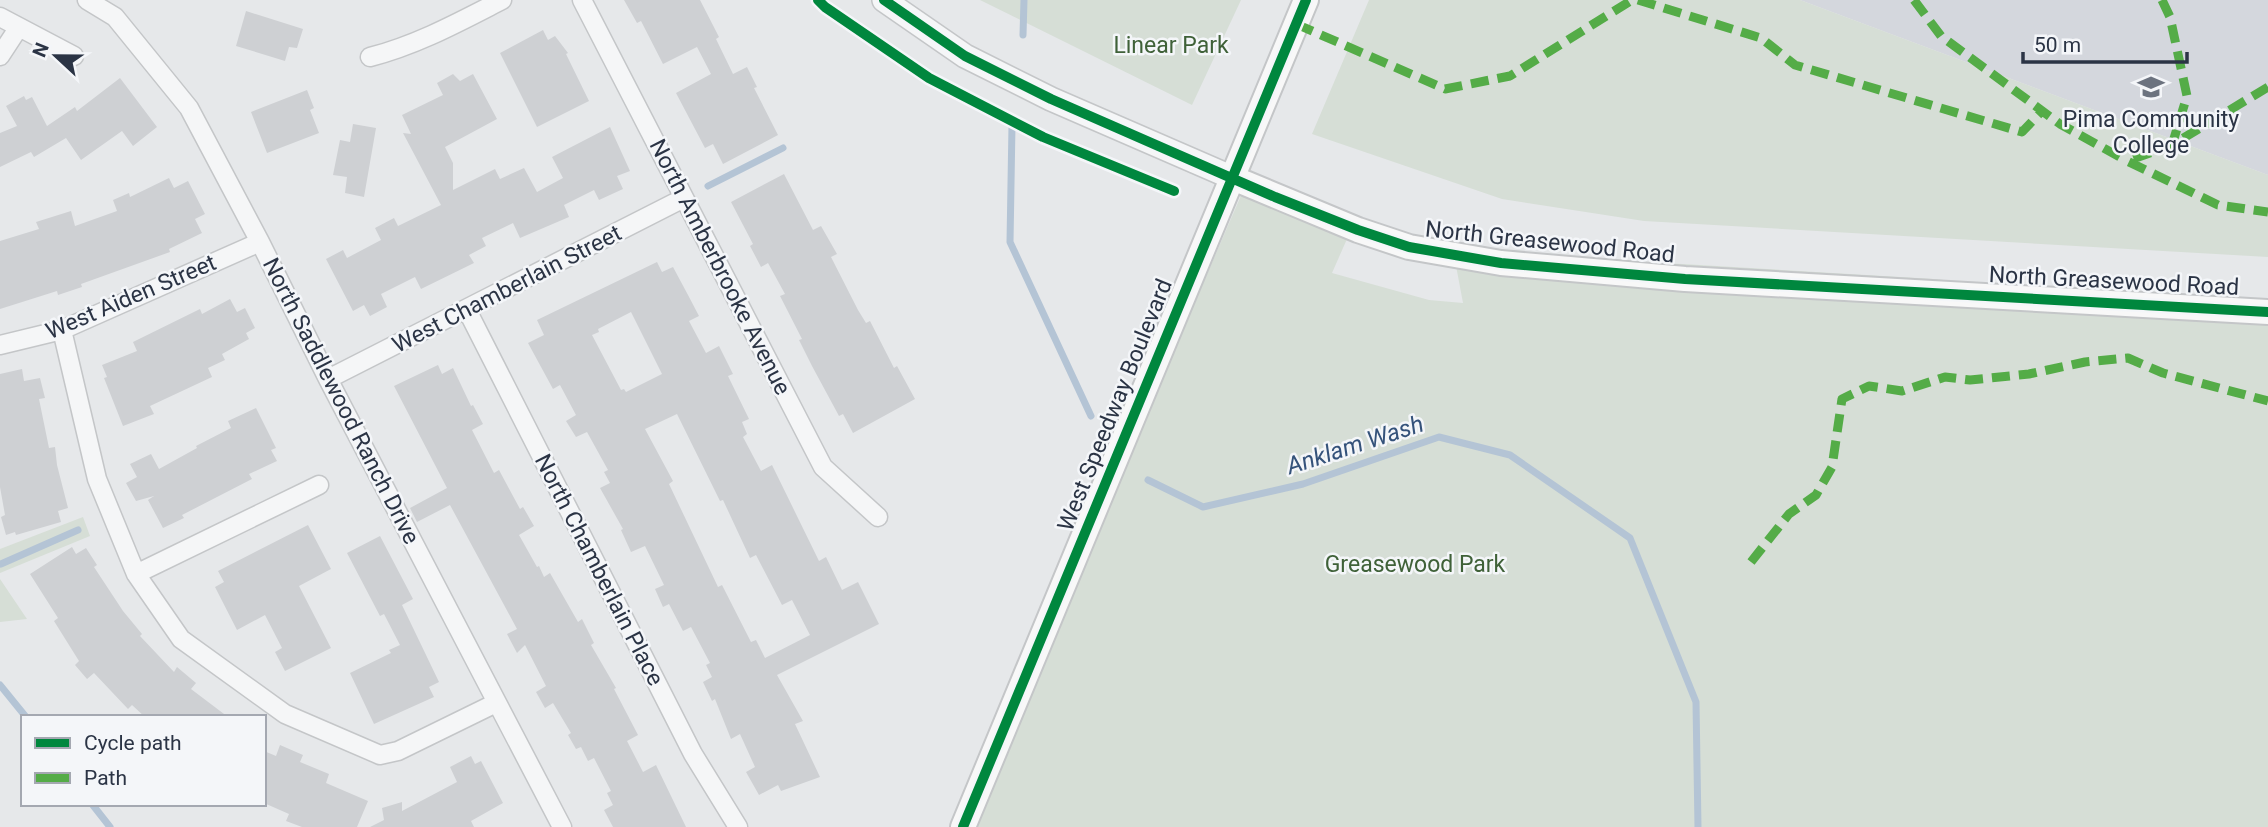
<svg xmlns="http://www.w3.org/2000/svg" width="2268" height="827" font-family="Roboto,sans-serif">
<rect width="100%" height="100%" fill="#e6e8ea"/>
<!-- built -->
<path fill="#d4d7dd" d="M 1800,0 L 2268,0 L 2268,175 Z"/>
<!-- green -->
<path fill="#d6ded6" d="M 980,0 L 1241,0 L 1192,105 Z
M 1369,0 L 1800,0 L 2268,175 L 2268,257 L 1644,221 L 1502,199 L 1312,134 Z
M 1246,184 L 1354,223 L 1332,273 L 1429,300 L 1463,303 L 1454,255 L 1683,264 L 1934,279 L 2268,315 L 2268,827 L 968,827 Z
M 83,517 L 90,536 L 0,573 L 0,549 Z
M 0,579 L 27,619 L 0,622 Z"/>
<g fill="none" stroke-linecap="round" stroke-linejoin="round">
<!-- stream -->
<path stroke="#b4c4d5" stroke-width="7" d="M 1023,35 L 1024,0
M 1012,125 L 1010,242 L 1091,416
M 708,186 L 783,148
M 1148,480 L 1203,507 L 1303,484 L 1439,437 L 1510,455 L 1630,538 L 1696,702 L 1698,827
M 1,564 L 78,530
M 0,685 L 26,717
M 92,804 L 110,827"/>
</g>
<!-- building -->
<path fill="#ced0d3" fill-rule="evenodd" d="M 624,0 L 700,0 L 719,37 L 716,39 L 733,74 L 747,67 L 757,87 L 754,88 L 778,135 L 723,164 L 713,144 L 705,148 L 676,93 L 711,74 L 697,47 L 663,64 L 641,21 L 637,23 Z
M 246,11 L 303,29 L 297,48 L 289,47 L 285,61 L 236,46 Z
M 543,30 L 548,40 L 555,36 L 568,53 L 566,54 L 589,101 L 537,127 L 500,53 Z
M 453,74 L 460,81 L 473,74 L 497,119 L 445,147 L 453,163 L 453,190 L 495,169 L 500,179 L 524,168 L 537,192 L 563,178 L 552,157 L 610,127 L 630,171 L 617,176 L 623,189 L 599,200 L 594,190 L 564,205 L 569,217 L 520,238 L 513,223 L 482,238 L 486,246 L 469,255 L 474,263 L 421,289 L 415,277 L 381,294 L 387,307 L 370,316 L 364,305 L 353,311 L 326,259 L 343,250 L 347,258 L 381,240 L 375,228 L 394,218 L 398,226 L 441,205 L 403,133 L 411,134 L 402,115 L 443,95 L 437,83 Z
M 120,78 L 157,127 L 133,146 L 122,131 L 81,160 L 66,138 L 34,157 L 31,152 L 0,167 L 0,133 L 17,126 L 6,106 L 24,96 L 26,100 L 32,97 L 47,126 L 75,107 L 77,111 Z
M 307,90 L 314,108 L 310,110 L 319,133 L 267,153 L 251,112 Z
M 353,124 L 376,128 L 364,197 L 345,193 L 347,177 L 333,175 L 340,140 L 350,142 Z
M 784,174 L 813,230 L 821,226 L 837,254 L 831,257 L 858,310 L 866,323 L 870,321 L 894,368 L 897,366 L 915,399 L 853,433 L 843,414 L 839,416 L 812,366 L 799,340 L 802,339 L 780,296 L 785,294 L 768,263 L 761,267 L 750,246 L 753,244 L 731,202 Z
M 169,178 L 174,188 L 188,181 L 205,214 L 195,219 L 202,233 L 169,249 L 170,252 L 81,284 L 82,287 L 58,295 L 57,291 L 0,309 L 0,241 L 39,229 L 36,222 L 71,211 L 75,226 L 117,211 L 113,200 L 129,193 L 130,197 Z
M 657,262 L 662,272 L 673,267 L 688,295 L 699,316 L 689,321 L 706,353 L 719,346 L 733,374 L 728,376 L 749,419 L 742,422 L 747,434 L 743,437 L 761,471 L 772,465 L 819,561 L 826,557 L 842,590 L 858,582 L 879,624 L 777,675 L 803,721 L 795,724 L 820,777 L 781,791 L 778,785 L 759,795 L 746,772 L 755,767 L 740,734 L 731,739 L 715,699 L 712,701 L 703,682 L 712,677 L 706,665 L 710,663 L 691,627 L 683,631 L 669,604 L 663,607 L 655,589 L 664,585 L 645,546 L 631,552 L 621,530 L 623,529 L 600,488 L 610,483 L 604,472 L 608,470 L 587,432 L 576,437 L 566,421 L 576,415 L 560,385 L 553,389 L 528,343 L 544,335 L 537,320 ZM 631,312 L 662,374 L 626,392 L 624,389 L 621,390 L 592,335 L 599,332 L 598,329 ZM 677,414 L 720,501 L 723,500 L 750,558 L 756,555 L 782,605 L 792,600 L 810,635 L 765,658 L 756,640 L 751,642 L 722,585 L 718,587 L 669,484 L 673,481 L 645,429 Z
M 230,299 L 237,312 L 245,308 L 255,328 L 246,333 L 249,339 L 222,354 L 225,360 L 208,368 L 212,377 L 150,406 L 154,414 L 123,426 L 104,378 L 107,377 L 102,365 L 137,351 L 133,342 L 200,309 L 202,314 Z
M 438,365 L 442,374 L 453,368 L 471,406 L 473,405 L 483,424 L 472,430 L 494,473 L 499,470 L 520,509 L 523,507 L 534,526 L 519,535 L 537,567 L 539,566 L 544,577 L 550,573 L 578,622 L 582,619 L 594,643 L 591,645 L 616,688 L 614,689 L 638,735 L 627,741 L 643,772 L 656,765 L 686,827 L 613,827 L 604,810 L 613,805 L 607,793 L 611,791 L 594,758 L 588,761 L 581,747 L 576,749 L 568,735 L 571,733 L 553,703 L 545,708 L 536,692 L 546,686 L 525,645 L 517,653 L 507,634 L 517,629 L 450,505 L 417,522 L 410,508 L 447,488 L 394,386 Z
M 22,369 L 24,381 L 40,378 L 45,398 L 39,399 L 49,448 L 55,447 L 57,465 L 68,508 L 58,511 L 61,522 L 16,535 L 15,532 L 6,535 L 1,517 L 5,515 L 0,487 L 0,374 Z
M 256,408 L 276,448 L 271,450 L 277,461 L 249,474 L 252,479 L 182,515 L 184,518 L 163,528 L 148,500 L 154,496 L 136,501 L 126,483 L 137,477 L 130,464 L 151,454 L 159,469 L 197,448 L 196,446 L 231,428 L 228,421 Z
M 308,525 L 331,569 L 299,586 L 331,648 L 285,671 L 275,652 L 282,648 L 265,615 L 237,630 L 215,587 L 224,582 L 218,571 Z
M 380,536 L 413,599 L 402,605 L 439,682 L 429,687 L 434,697 L 374,724 L 350,673 L 391,653 L 389,650 L 400,645 L 384,614 L 380,616 L 347,553 Z
M 72,547 L 76,554 L 86,548 L 97,565 L 94,567 L 123,611 L 142,634 L 140,636 L 174,672 L 177,667 L 196,683 L 191,689 L 228,717 L 145,717 L 132,705 L 128,709 L 94,673 L 87,679 L 75,665 L 79,661 L 54,621 L 58,618 L 30,574 Z
M 280,745 L 303,755 L 300,762 L 329,774 L 326,783 L 368,801 L 357,827 L 302,827 L 286,821 L 289,814 L 264,803 L 264,751 L 276,756 Z
M 471,756 L 475,764 L 481,761 L 503,803 L 471,821 L 474,827 L 370,827 L 384,820 L 382,808 L 402,802 L 402,811 L 457,782 L 450,767 Z"/>
<g fill="none" stroke-linecap="round" stroke-linejoin="round">
<!-- minor casing -->
<g stroke="#c4c6c8" stroke-width="21">
<path id="minor" d="M 87,0 L 115,17 L 189,108 L 260,242 L 328,379 L 562,827
M 582,0 L 823,467 L 878,517
M 0,17 L 74,56
M 0,56 L 19,27
M 370,57 C 417,45 459,22 502,0
M 467,310 L 693,754 L 738,827
M 62,330 L 97,479 L 136,574 L 181,639 L 285,714 L 380,755 L 398,751 L 496,703
M 0,345 L 62,330 L 260,242
M 328,379 L 684,198
M 136,574 L 319,485"/>
</g>
<!-- tertiary casing -->
<g stroke="#c4c6c8" stroke-width="26">
<path id="tertiary" d="M 884,0 L 965,56 L 1051,99 L 1233,178"/>
</g>
<!-- secondary casing -->
<g stroke="#c4c6c8" stroke-width="28">
<path id="secondary" d="M 1233,178 L 1358,230 L 1409,247 L 1501,263 L 1685,279 L 2268,312
M 963,827 L 1306,0"/>
</g>
<!-- minor -->
<use href="#minor" stroke="#f5f6f7" stroke-width="18"/>
<!-- tertiary -->
<use href="#tertiary" stroke="#f5f6f7" stroke-width="23"/>
<!-- secondary -->
<use href="#secondary" stroke="#f8f8f8" stroke-width="24"/>
<!-- quiet -->
<path stroke="#54ac47" stroke-width="9" stroke-dasharray="18 9" stroke-linecap="butt" d="M 1638,0 L 1761,38 L 1795,65 L 2022,132 L 2042,111
M 1914,0 L 1941,36 L 2060,124 L 2127,161
M 2162,0 L 2170,17 L 2187,96 L 2172,145
M 1296,24 L 1445,89 L 1510,76 L 1632,0
M 2268,87 L 2172,145 L 2127,161 L 2218,205 L 2268,212
M 1751,562 L 1789,514 L 1816,495 L 1832,467 L 1842,399 L 1869,386 L 1902,391 L 1945,377 L 1970,380 L 2029,374 L 2085,362 L 2128,358 L 2163,373 L 2268,401"/>
<!-- cycleway casing -->
<g stroke="#f4f6f9" stroke-width="15">
<path id="cycleway" d="M 818,0 L 825,7 L 929,78 L 1043,137 L 1174,191
M 884,0 L 965,56 L 1051,99 L 1275,197 L 1358,230 L 1409,247 L 1501,263 L 1685,279 L 2268,312
M 963,827 L 1306,0"/>
</g>
<!-- cycleway -->
<use href="#cycleway" stroke="#00873e" stroke-width="10"/>
</g>
<!-- icons -->
<defs>
<g id="university-bare" transform="scale(2.1)"><path d="M0-5L7-2L0 1L-7-2ZM-4 1L0 2.5L4 1V4Q0 6-4 4Z" fill="#6c737f" stroke="#f4f6f9" stroke-width="2.5" paint-order="stroke"/></g>
</defs>
<g fill-rule="evenodd">
<use href="#university-bare" x="2151" y="87"/>
</g>
<g text-anchor="middle" dominant-baseline="central" stroke-width="5" stroke-linejoin="round" paint-order="stroke">
<!-- park labels -->
<g font-size="23" fill="#3f6138" stroke="#f4f6f9">
<text x="1171" y="45">Linear Park</text>
<text x="1415" y="564">Greasewood Park</text>
</g>
<!-- poi labels -->
<g font-size="23" fill="#2b3445" stroke="#f4f6f9">
<text x="2151" y="119">Pima Community<tspan x="2151" dy="26">College</tspan></text>
</g>
<!-- street labels -->
<g font-size="23" fill="#2b3445" stroke="#f4f6f9">
<text transform="translate(1550 242) rotate(6)">North Greasewood Road</text>
<text transform="translate(720 267) rotate(63)">North Amberbrooke Avenue</text>
<text transform="translate(2114 281) rotate(3)">North Greasewood Road</text>
<text transform="translate(507 289) rotate(-27)">West Chamberlain Street</text>
<text transform="translate(131 297) rotate(-23)">West Aiden Street</text>
<text transform="translate(341 401) rotate(63)">North Saddlewood Ranch Drive</text>
<text transform="translate(1115 405) rotate(-68)">West Speedway Boulevard</text>
<text transform="translate(599 570) rotate(63)">North Chamberlain Place</text>
</g>
<!-- water labels -->
<g font-size="24" font-style="italic" fill="#34527a" stroke="#f4f6f9">
<text transform="translate(1355 445) rotate(-18)">Anklam Wash</text>
</g>
</g>
<!-- legend -->
<rect x="21" y="715" width="245" height="91" fill="#f4f6f9" stroke="#a4a8b1" stroke-width="2"/>
<rect x="35" y="738" width="35" height="10" fill="#00873e" stroke="#a4a8b1" stroke-width="2"/>
<text x="84" y="750" font-size="21" fill="#2b3445">Cycle path</text>
<rect x="35" y="773" width="35" height="10" fill="#54ac47" stroke="#a4a8b1" stroke-width="2"/>
<text x="84" y="785" font-size="21" fill="#2b3445">Path</text>
<!-- north arrow -->
<g transform="translate(56 56) rotate(292)" stroke="#f4f6f9" stroke-width="5" paint-order="stroke">
<path d="M0-5L12 26L0 18L-12 26Z" fill="#2b3445"/>
<text y="-10" font-size="19" font-weight="bold" text-anchor="middle" fill="#2b3445">N</text>
</g>
<!-- scale -->
<path d="M2023 52v10h164v-10" fill="none" stroke="#2b3445" stroke-width="3.5"/>
<text x="2034" y="52" font-size="21" fill="#2b3445" stroke="#f4f6f9" stroke-width="5" paint-order="stroke">50 m</text>
</svg>
